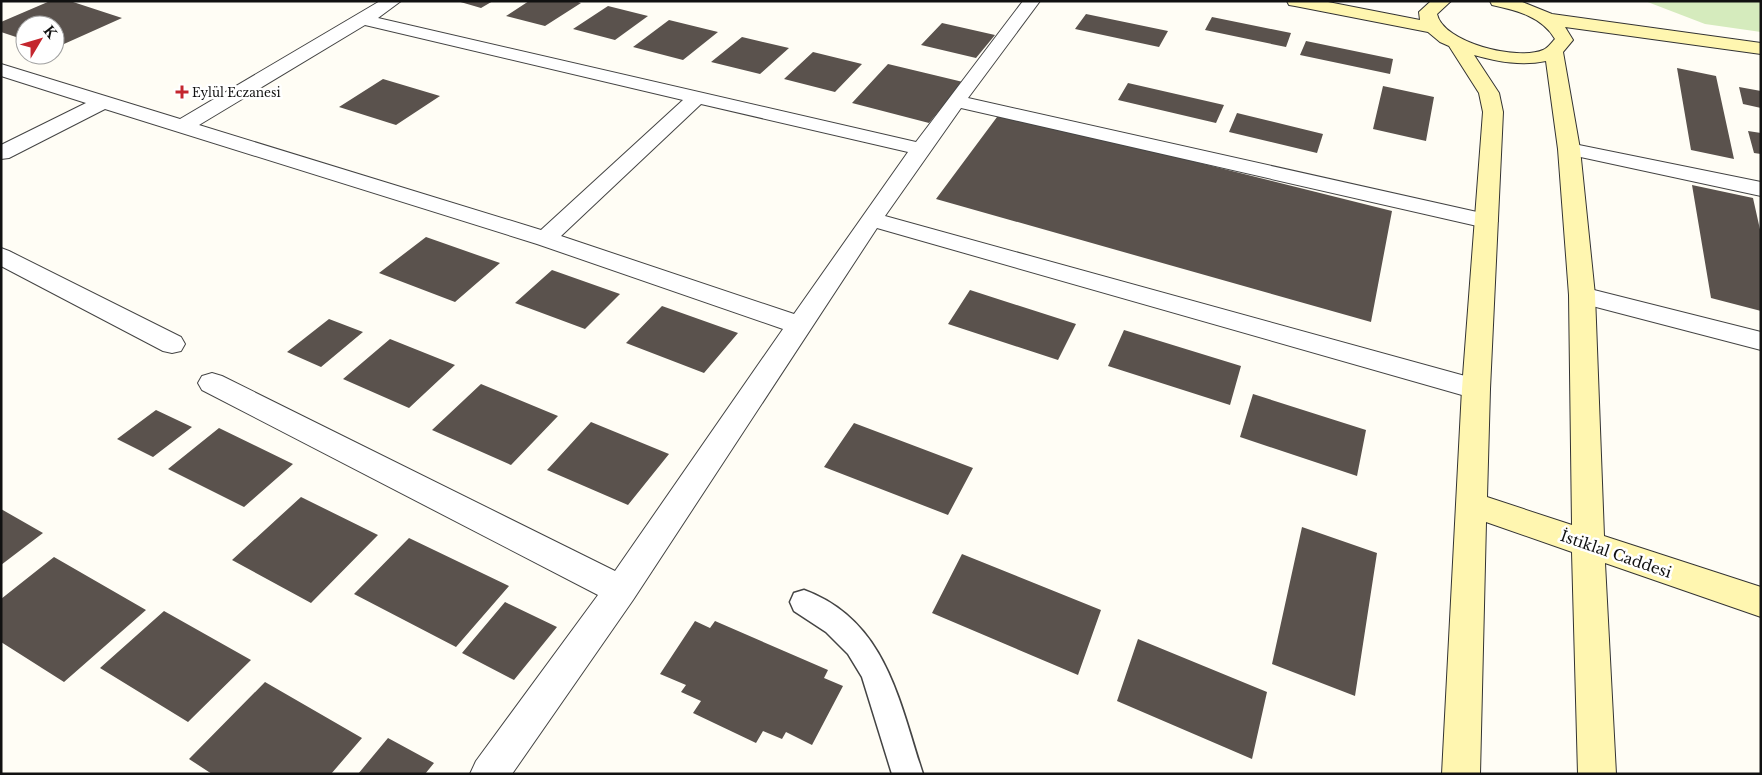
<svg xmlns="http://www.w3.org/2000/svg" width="1762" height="775" font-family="'Libre Baskerville',serif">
<rect width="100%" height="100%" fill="#fffdf5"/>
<!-- green -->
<path fill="#d5ebbd" d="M 1645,1 L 1761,1 L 1761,32 L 1705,24 Z"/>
<!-- building -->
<path fill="#5a524d" d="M 50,1 L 70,1 L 122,18 L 55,48 L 55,25 L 25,25 L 25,40 L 1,32 L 1,22 Z
M 457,1 L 493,1 L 481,8 Z
M 529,1 L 575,1 L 581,3 L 545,26 L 506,16 Z
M 608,6 L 648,16 L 615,40 L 573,29 Z
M 1086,14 L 1168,31 L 1159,47 L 1075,29 Z
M 1212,17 L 1291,33 L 1286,47 L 1205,30 Z
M 669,20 L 718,32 L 683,60 L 633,47 Z
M 942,23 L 995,35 L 976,58 L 921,45 Z
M 742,37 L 789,48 L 760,74 L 711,62 Z
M 1306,41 L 1393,59 L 1390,74 L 1300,55 Z
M 813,52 L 862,64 L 835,92 L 784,79 Z
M 888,64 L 963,82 L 929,123 L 852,103 Z
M 1677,68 L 1716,76 L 1734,159 L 1691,150 Z
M 383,79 L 440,96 L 396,125 L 339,107 Z
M 1128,83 L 1224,105 L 1216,123 L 1118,100 Z
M 1383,86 L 1434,97 L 1426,141 L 1373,129 Z
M 1739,87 L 1761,91 L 1761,108 L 1743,104 Z
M 1000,113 L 1392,211 L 1371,322 L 936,199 Z
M 1237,113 L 1323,134 L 1317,153 L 1229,132 Z
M 1748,131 L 1761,133 L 1761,154 L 1754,153 Z
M 1692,185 L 1753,198 L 1761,234 L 1761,311 L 1711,298 Z
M 426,237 L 500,263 L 455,302 L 379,273 Z
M 552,270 L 620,294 L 585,329 L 515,303 Z
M 970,290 L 1076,324 L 1058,360 L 948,324 Z
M 662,306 L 738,333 L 704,373 L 626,343 Z
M 329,319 L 363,332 L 321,367 L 287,352 Z
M 1124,330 L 1241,366 L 1230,405 L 1108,366 Z
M 390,339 L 455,365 L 409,408 L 343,379 Z
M 481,384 L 558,416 L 511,465 L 432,430 Z
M 1253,394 L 1366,430 L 1357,476 L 1240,437 Z
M 156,410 L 192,427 L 153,457 L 117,439 Z
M 591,422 L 669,454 L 628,505 L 547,470 Z
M 854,423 L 973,468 L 948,515 L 824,467 Z
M 219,428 L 293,464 L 244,507 L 168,469 Z
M 301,497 L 378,535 L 311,603 L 232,560 Z
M 1,509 L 43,533 L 1,565 Z
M 1302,527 L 1377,553 L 1355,696 L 1272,664 Z
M 409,538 L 509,586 L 456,647 L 354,594 Z
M 962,554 L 1101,610 L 1078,675 L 932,613 Z
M 54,557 L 146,610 L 64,682 L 1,642 L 1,599 Z
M 505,602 L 557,627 L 514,680 L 462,653 Z
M 164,611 L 251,660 L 188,722 L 100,668 Z
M 695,621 L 710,628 L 715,621 L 828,670 L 824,678 L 843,686 L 812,745 L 786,732 L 782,739 L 763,731 L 756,743 L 693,713 L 701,701 L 681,692 L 686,685 L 660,674 Z
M 1138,639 L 1267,692 L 1252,759 L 1117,701 Z
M 265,682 L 362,738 L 331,774 L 212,774 L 189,759 Z
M 388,738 L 434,763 L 425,774 L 358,774 Z"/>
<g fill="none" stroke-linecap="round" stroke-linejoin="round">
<!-- lane casing -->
<g stroke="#444" stroke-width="3">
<path id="lane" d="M 804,590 C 886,620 899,701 923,774 L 892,774 L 862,677 L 848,654 L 826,632 L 794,611 L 790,602 L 794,593 Z"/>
</g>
<!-- street casing -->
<g stroke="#444" stroke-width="2">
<path id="street" d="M 380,1 L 401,1 L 378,18 L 916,142 L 1023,1 L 1040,1 L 968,98 L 1486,214 L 1494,216 L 1498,221 L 1494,226 L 1486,228 L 961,108 L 885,216 L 1476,379 L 1486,382 L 1490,389 L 1486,396 L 1476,399 L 877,228 L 633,600 L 512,774 L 470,774 L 476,761 L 598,595 L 202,390 L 198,383 L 202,376 L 212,373 L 222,376 L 615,571 L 783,329 L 537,244 L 105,109 L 9,158 L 1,159 L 1,145 L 86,103 L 1,76 L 1,64 L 180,119 ZM 365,25 L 683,100 L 541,230 L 199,125 ZM 701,104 L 908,152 L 794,314 L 561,236 Z
M 1569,143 L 1761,182 L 1761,196 L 1562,153 L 1558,149 L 1562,145 Z
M 1,248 L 9,251 L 181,337 L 185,344 L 181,351 L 172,353 L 163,351 L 1,266 Z
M 1582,287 L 1761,332 L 1761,350 L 1573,301 L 1569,295 L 1573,289 Z"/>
</g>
<!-- secondary casing -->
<g stroke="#333" stroke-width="2">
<path id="secondary" d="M 1287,1 L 1323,1 L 1420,20 L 1419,12 L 1431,1 L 1451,1 L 1437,14 C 1443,43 1518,61 1543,50 C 1548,48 1551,43 1555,39 C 1542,16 1515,10 1492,5 L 1490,1 L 1520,1 L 1552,14 L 1761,43 L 1761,54 L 1565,27 L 1573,40 L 1563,52 L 1580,149 L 1595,295 L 1604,536 L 1761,587 L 1761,617 L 1605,563 L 1616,774 L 1578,774 L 1572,552 L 1486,522 L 1480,774 L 1442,774 L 1462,389 L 1483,112 L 1479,93 L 1449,46 L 1440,42 L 1428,32 L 1295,6 L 1289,5 ZM 1474,55 C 1499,62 1521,66 1546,61 L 1558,149 L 1569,295 L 1572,525 L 1487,497 L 1490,389 L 1503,112 L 1499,93 Z"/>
</g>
<!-- lane -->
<use href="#lane" fill="#fff" fill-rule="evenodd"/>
<!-- street -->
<use href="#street" fill="#fff" fill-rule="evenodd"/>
<!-- secondary -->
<use href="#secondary" fill="#fff6b0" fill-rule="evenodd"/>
</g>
<!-- markers -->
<path fill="#c4262e" stroke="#fff" stroke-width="2" d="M179.5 84.5h5v5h5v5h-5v5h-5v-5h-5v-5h5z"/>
<g text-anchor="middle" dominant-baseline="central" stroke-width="5" stroke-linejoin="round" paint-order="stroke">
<!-- far-poi labels -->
<g font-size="12" fill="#111" stroke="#fff" text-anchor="start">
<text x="192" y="92">Eylül Eczanesi</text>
</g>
<!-- street labels -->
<g font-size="15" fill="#111" stroke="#fff">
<text transform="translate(1616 554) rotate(19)">İstiklal Caddesi</text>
</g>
</g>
<!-- border -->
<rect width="1762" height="775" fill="none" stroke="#111111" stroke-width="5"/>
<!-- north arrow -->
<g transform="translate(40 40) rotate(52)"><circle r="24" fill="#ffffff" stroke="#a0a0a0"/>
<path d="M0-4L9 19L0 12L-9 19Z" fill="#c4262e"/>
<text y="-8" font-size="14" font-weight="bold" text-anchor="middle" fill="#111111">K</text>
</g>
</svg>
